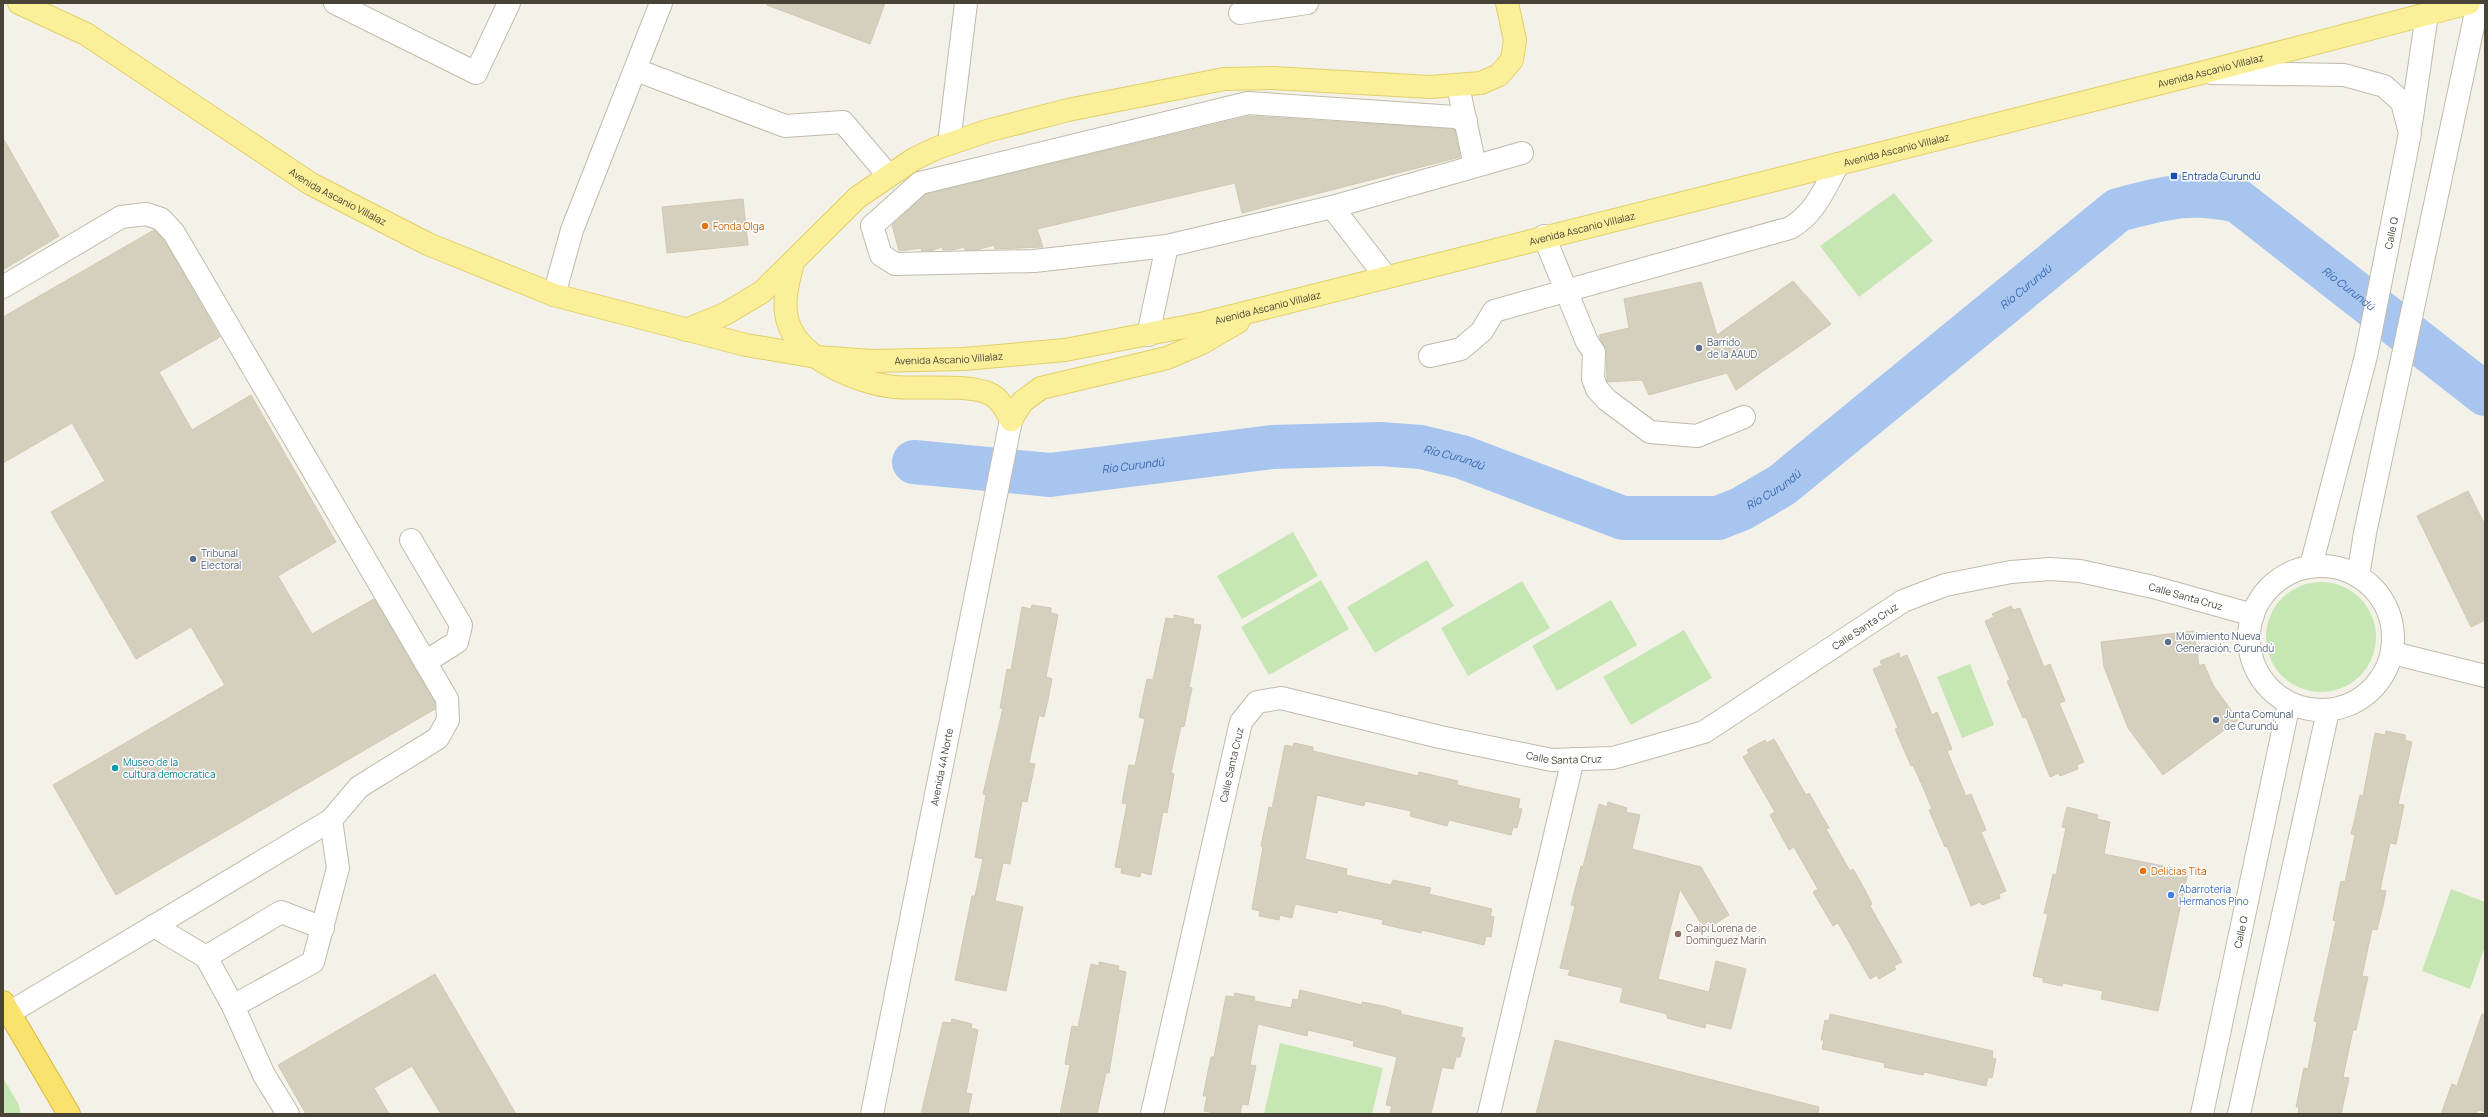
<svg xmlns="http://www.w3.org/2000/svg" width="2488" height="1117" font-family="Manrope,sans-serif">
<rect width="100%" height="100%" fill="#f4f2e8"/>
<!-- green -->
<path fill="#c6e6b3" d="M 1894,193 L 1933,241 L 1859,297 L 1820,246 Z
M 1293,532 L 1318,576 L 1242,619 L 1217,576 Z
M 1427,560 L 1454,606 L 1375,653 L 1347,607 Z
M 1321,580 L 1349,629 L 1269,675 L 1241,627 Z
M 1522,581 L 1550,628 L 1468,676 L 1441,628 Z
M2266 637a55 55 0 1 1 110 0a55 55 0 1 1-110 0Z
M 1611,600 L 1637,645 L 1557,691 L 1532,646 Z
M 1684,630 L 1712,678 L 1631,725 L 1603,677 Z
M 1970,664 L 1994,725 L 1962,738 L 1937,677 Z
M 2451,889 L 2485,902 L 2485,946 L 2470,989 L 2422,971 Z
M 1280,1043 L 1383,1068 L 1372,1114 L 1264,1114 Z
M 3,1078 L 18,1103 L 21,1114 L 3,1114 Z"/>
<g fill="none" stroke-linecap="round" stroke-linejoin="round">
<!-- river -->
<path stroke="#a7c5ee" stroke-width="44" id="s1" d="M 914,462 L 1050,475 L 1272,447 L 1380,444 L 1421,447 L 1462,457 L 1623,518 L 1718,518 L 1741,509 L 1782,485 L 2118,210 C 2165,198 2189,190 2238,201 L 2485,394"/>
</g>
<!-- building -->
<path fill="#d5d0be" stroke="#cfc9b2" d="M 767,3 L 885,3 L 870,44 L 767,5 Z
M 1249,116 L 1452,129 L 1455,130 L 1460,157 L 1242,213 L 1235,183 L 1037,229 L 1043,247 L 995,249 L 994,245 L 977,250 L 965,250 L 964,247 L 952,250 L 943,250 L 942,247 L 931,251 L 922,251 L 921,248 L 899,251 L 892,225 L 926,194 Z
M 3,138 L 59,236 L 3,270 Z
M 743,199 L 748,245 L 667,253 L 662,207 Z
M 154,230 L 164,240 L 220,337 L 159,372 L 192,430 L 251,395 L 336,542 L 278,576 L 312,634 L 374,599 L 435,703 L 435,709 L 116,895 L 53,785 L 225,685 L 191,627 L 136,659 L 51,512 L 105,481 L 72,423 L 3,463 L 3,317 Z
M 1793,281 L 1831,324 L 1736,390 L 1727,373 L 1649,395 L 1642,380 L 1607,382 L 1606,352 L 1599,335 L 1629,328 L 1624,299 L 1701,282 L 1717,335 Z
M 2468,491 L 2485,525 L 2485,620 L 2471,627 L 2417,516 Z
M 1032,605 L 1051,608 L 1051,613 L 1058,615 L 1046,677 L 1052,679 L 1048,700 L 1044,717 L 1039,715 L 1029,763 L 1035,764 L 1027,802 L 1022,801 L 1010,864 L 1003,863 L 995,901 L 1023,907 L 1006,991 L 955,980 L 972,896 L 975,896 L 983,859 L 975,857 L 986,795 L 983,794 L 1003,708 L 1000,708 L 1007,669 L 1011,670 L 1022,607 L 1031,609 Z
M 2011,606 L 2013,610 L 2020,608 L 2044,667 L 2050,664 L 2065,701 L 2059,703 L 2084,762 L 2077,765 L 2078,769 L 2060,776 L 2059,773 L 2050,777 L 2026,717 L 2023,718 L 2007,681 L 2010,680 L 1985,621 L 1994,617 L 1992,614 Z
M 1174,615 L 1194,619 L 1193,624 L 1201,625 L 1189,687 L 1192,688 L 1187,712 L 1184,727 L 1181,726 L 1171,773 L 1174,774 L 1167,813 L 1163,812 L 1151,875 L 1141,872 L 1140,877 L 1121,873 L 1122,868 L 1115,867 L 1127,804 L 1122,803 L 1129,765 L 1135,766 L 1145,719 L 1139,717 L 1147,679 L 1153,680 L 1166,618 L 1174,619 Z
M 2194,631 L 2199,666 L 2204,664 L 2213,685 L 2238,720 L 2163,775 L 2128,728 L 2104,667 L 2101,642 Z
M 1899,653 L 1900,658 L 1907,655 L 1932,715 L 1937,712 L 1952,749 L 1947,751 L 1966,796 L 1971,794 L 1986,830 L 1981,832 L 2006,891 L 1999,894 L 2000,898 L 1982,905 L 1980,902 L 1971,906 L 1947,846 L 1945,847 L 1929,810 L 1932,809 L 1922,785 L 1913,765 L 1911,766 L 1895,729 L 1898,728 L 1873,669 L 1882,665 L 1880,661 Z
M 2386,731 L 2405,735 L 2405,740 L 2412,742 L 2398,804 L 2404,805 L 2396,844 L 2390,843 L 2380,890 L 2386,891 L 2383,906 L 2377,930 L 2372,929 L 2362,976 L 2368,977 L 2356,1030 L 2353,1030 L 2343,1077 L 2349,1078 L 2341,1114 L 2298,1114 L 2299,1107 L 2296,1107 L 2304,1068 L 2308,1069 L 2317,1022 L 2314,1021 L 2336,921 L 2333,920 L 2341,881 L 2345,882 L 2355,835 L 2351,834 L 2355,818 L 2360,795 L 2363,796 L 2375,733 L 2385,735 Z
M 1774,739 L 1806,795 L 1809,793 L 1829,828 L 1826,829 L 1850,871 L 1853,869 L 1865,890 L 1872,904 L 1870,906 L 1902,962 L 1894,966 L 1896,969 L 1879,979 L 1877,975 L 1870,979 L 1838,923 L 1833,926 L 1813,892 L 1818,889 L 1794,847 L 1789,850 L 1770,815 L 1775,812 L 1743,757 L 1749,753 L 1747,750 L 1765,740 L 1767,743 Z
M 1294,743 L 1313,747 L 1313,751 L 1418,776 L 1419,772 L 1458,781 L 1457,785 L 1520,799 L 1518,808 L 1522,809 L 1517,828 L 1513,827 L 1511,835 L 1449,820 L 1447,826 L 1410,816 L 1411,811 L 1365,801 L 1364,806 L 1317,795 L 1305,859 L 1347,869 L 1346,875 L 1391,885 L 1393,880 L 1431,888 L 1429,894 L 1492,909 L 1490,916 L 1494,917 L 1491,937 L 1486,936 L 1484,945 L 1422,930 L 1421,933 L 1382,924 L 1383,920 L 1338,910 L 1337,913 L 1295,904 L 1292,918 L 1280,915 L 1279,920 L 1259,916 L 1260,911 L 1252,909 L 1263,847 L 1261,846 L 1269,807 L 1272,808 L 1285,745 L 1293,747 Z
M 1608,802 L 1627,808 L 1626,812 L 1640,815 L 1632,849 L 1701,867 L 1729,915 L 1705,930 L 1680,889 L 1658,979 L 1709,992 L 1716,961 L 1746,969 L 1731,1029 L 1706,1023 L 1705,1028 L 1667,1018 L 1667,1014 L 1620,1002 L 1623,988 L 1568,975 L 1570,970 L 1560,968 L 1575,906 L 1571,905 L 1581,866 L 1583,867 L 1599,804 L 1607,807 Z
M 2067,807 L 2098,815 L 2097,819 L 2110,822 L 2104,854 L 2188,871 L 2158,1011 L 2101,999 L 2103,991 L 2063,983 L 2062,986 L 2043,982 L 2043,978 L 2033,976 L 2048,914 L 2044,913 L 2049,893 L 2053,874 L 2056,875 L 2066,828 L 2062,827 Z
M 1099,962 L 1119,966 L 1118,970 L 1126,972 L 1109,1073 L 1106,1073 L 1097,1114 L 1060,1114 L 1070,1065 L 1065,1064 L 1072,1026 L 1078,1027 L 1091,964 L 1099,966 Z
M 435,974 L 516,1114 L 441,1114 L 412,1066 L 374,1088 L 389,1114 L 306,1114 L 278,1065 Z
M 1300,990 L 1362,1005 L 1362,1002 L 1383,1006 L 1401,1011 L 1401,1014 L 1463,1028 L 1461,1037 L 1465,1038 L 1460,1057 L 1456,1057 L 1453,1069 L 1442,1067 L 1431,1114 L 1390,1114 L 1392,1106 L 1386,1105 L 1397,1057 L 1353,1046 L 1354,1041 L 1308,1030 L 1307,1036 L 1258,1024 L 1250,1065 L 1256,1066 L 1248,1105 L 1242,1104 L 1240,1114 L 1220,1114 L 1204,1111 L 1207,1096 L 1203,1096 L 1211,1057 L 1214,1057 L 1226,996 L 1234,997 L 1235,993 L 1255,997 L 1254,1001 L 1291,1008 L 1293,999 L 1298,1000 Z
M 1830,1014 L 1993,1051 L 1992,1058 L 1996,1059 L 1992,1078 L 1988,1077 L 1986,1086 L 1924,1072 L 1923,1075 L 1884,1067 L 1885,1063 L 1822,1049 L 1824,1040 L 1821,1040 L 1825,1020 L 1829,1021 Z
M 2482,1014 L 2485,1014 L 2485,1112 L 2478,1110 L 2476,1114 L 2441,1114 L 2452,1084 L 2457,1086 Z
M 952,1019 L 972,1024 L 971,1028 L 978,1030 L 966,1093 L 972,1094 L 968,1114 L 921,1114 L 943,1022 L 951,1023 Z
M 1555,1040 L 1819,1107 L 1818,1114 L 1536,1114 Z"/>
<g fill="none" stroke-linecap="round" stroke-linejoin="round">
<!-- minor casing -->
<g stroke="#bfbbab" stroke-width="24">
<g id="minor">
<path d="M 335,3 L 476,73 L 509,3"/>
<path d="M 1240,13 L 1307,3"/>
<path d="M 636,70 L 785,126 L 843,122 L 888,175"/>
<path d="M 2212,73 L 2344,75 L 2384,86 L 2402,102 L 2410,133 L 2366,356 L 2311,566"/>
<path d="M 1458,86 L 1475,166"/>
<path d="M 2411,124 L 2427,14"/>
<path d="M 949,143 L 966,3"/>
<path d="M 1332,207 L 1522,153"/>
<path d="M 1544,236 L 1587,342 L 1594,352 L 1593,379 L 1597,389 L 1607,400 L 1650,432 L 1697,436 L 1744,417"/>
<path d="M 1167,246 L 1034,261 L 895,264 L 881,255 L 872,226 L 920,183 L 1248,103 L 1455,117 L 1466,121"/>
<path d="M 3,287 L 121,217 L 146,214 L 161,219 L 174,233 L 447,699 L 448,720 L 438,738 L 359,787 L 331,820 L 9,1013"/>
<path d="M 554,295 L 572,230 L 661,3"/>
<path d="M 1148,335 L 1167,246 L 1332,207 L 1386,277"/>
<path d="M 1430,356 L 1461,349 L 1482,331 L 1494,311 L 1790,228 C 1815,214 1825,188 1838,164"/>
<path d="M 411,540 L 461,625 L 457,642 L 425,662"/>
<circle cx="2321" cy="638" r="72"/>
<path d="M 2358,576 L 2365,533 L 2478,3"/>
<path d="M 2393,653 L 2485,676"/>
<path d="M 154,926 L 206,957 L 233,1006 L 264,1075 L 288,1114"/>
<path d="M 206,957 L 281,912 L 323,928"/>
<path d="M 233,1006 L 313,962 L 338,868 L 331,820"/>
<path id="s2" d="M 872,1114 L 1011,420"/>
<path id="s3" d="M 1152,1114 L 1241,722 L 1257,702 L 1281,698 L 1440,737 L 1552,760 L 1613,758 L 1704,732 L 1903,601 L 1945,585 L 2011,572 L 2050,569 L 2080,571 L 2153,587 L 2253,615"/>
<path d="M 1489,1114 L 1573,759"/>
<path id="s4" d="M 2202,1114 L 2289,703"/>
<path d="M 2239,1114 L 2328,711"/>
</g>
</g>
<!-- major casing -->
<g stroke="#e0d06a" stroke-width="24">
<g id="major">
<path id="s5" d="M 19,3 L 86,34 L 311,184 L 428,244 L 554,295 L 746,345 L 817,357 L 872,361 L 964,359 L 1065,350 L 1205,323 L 2201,73 L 2469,3"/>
<path d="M 793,263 C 788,282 782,303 788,322 C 799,359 860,384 895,387 C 919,389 967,384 988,393 C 1000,398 1006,410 1011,420"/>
<path d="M 686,330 L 725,314 L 762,292 L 858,197 L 914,159 L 937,148 L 987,131 L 1068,110 L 1224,79 L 1273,78 L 1430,87 L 1481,83 L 1499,75 L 1512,60 L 1515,40 L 1507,3"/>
<path d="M 1011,420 L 1022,402 L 1041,388 L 1167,358 L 1202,343 L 1238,322"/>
</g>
</g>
<!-- highway casing -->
<g stroke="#d8b93e" stroke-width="24">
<path id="highway" d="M 3,1002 L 69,1114"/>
</g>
<!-- minor -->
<use href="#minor" stroke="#fff" stroke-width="22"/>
<!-- major -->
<use href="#major" stroke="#fbef9a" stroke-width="22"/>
<!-- highway -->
<use href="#highway" stroke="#f9e26e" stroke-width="22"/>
</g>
<!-- markers -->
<rect fill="#1a4fb4" stroke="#fff" stroke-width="1.5" x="2170" y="172" width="8" height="8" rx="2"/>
<g fill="#e8710a" stroke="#fff" stroke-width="1.5">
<circle cx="705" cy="226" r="4"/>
<circle cx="2143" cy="871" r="4"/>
</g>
<g fill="#5c6f8a" stroke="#fff" stroke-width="1.5">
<circle cx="1699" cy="348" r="4"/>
<circle cx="193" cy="559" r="4"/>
<circle cx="2168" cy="642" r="4"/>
<circle cx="2216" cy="720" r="4"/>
</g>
<circle fill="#0f9aa8" stroke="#fff" stroke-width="1.5" cx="115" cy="768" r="4"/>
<circle fill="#3f7fe0" stroke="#fff" stroke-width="1.5" cx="2171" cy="895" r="4"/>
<circle fill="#8d6e63" stroke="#fff" stroke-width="1.5" cx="1678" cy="934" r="4"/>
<g text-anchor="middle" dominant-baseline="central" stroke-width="3" stroke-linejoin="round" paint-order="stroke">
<!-- street labels -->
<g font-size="10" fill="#474337" stroke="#fff">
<text stroke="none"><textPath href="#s5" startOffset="2310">Avenida Ascanio Villalaz</textPath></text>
<text stroke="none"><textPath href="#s5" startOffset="1986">Avenida Ascanio Villalaz</textPath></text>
<text stroke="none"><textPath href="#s5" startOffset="374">Avenida Ascanio Villalaz</textPath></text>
<text stroke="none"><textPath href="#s5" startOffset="1662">Avenida Ascanio Villalaz</textPath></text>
<text transform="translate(2391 233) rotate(-79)">Calle Q</text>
<text stroke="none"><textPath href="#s5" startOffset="1338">Avenida Ascanio Villalaz</textPath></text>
<text stroke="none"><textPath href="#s5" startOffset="1014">Avenida Ascanio Villalaz</textPath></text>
<text stroke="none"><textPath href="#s3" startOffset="1414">Calle Santa Cruz</textPath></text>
<text stroke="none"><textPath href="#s3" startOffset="1078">Calle Santa Cruz</textPath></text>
<text stroke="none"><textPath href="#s3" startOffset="742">Calle Santa Cruz</textPath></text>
<text stroke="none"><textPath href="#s3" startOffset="358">Calle Santa Cruz</textPath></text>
<text stroke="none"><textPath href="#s2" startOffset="354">Avenida 4A Norte</textPath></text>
<text stroke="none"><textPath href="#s4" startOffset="186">Calle Q</textPath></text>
</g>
<!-- transit labels -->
<g font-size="10" fill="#164399" stroke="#fff" text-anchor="start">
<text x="2182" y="176">Entrada Curundú</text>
</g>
<!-- food labels -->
<g font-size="10" fill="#c56008" stroke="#fff" text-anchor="start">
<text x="713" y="226">Fonda Olga</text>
<text x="2151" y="871">Delicias Tita</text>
</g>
<!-- service labels -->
<g font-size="10" fill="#4e5e75" stroke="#fff" text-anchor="start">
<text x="1707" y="342">Barrido<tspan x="1707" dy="12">de la AAUD</tspan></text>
<text x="201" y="553">Tribunal<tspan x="201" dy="12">Electoral</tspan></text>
<text x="2176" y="636">Movimiento Nueva<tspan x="2176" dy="12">Generación, Curundú</tspan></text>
<text x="2224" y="714">Junta Comunal<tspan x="2224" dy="12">de Curundú</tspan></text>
</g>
<!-- culture labels -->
<g font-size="10" fill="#0d838f" stroke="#fff" text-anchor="start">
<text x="123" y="762">Museo de la<tspan x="123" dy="12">cultura democratica</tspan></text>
</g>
<!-- shop labels -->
<g font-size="10" fill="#366cbe" stroke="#fff" text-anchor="start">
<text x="2179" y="889">Abarroteria<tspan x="2179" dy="12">Hermanos Pino</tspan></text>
</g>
<!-- education labels -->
<g font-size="10" fill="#785e54" stroke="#fff" text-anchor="start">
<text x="1686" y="928">Caipi Lorena de<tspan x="1686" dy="12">Dominguez Marin</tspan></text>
</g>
<!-- water labels -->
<g font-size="11" font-style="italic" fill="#3466af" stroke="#fff">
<text stroke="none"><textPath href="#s1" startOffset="1205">Río Curundú</textPath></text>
<text stroke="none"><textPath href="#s1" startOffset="1588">Río Curundú</textPath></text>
<text stroke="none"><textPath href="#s1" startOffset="544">Río Curundú</textPath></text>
<text stroke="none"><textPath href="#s1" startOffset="220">Río Curundú</textPath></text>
<text stroke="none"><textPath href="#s1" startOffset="881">Río Curundú</textPath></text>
</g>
</g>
<!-- border -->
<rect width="2488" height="1117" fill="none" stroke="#474337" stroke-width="8"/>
</svg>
